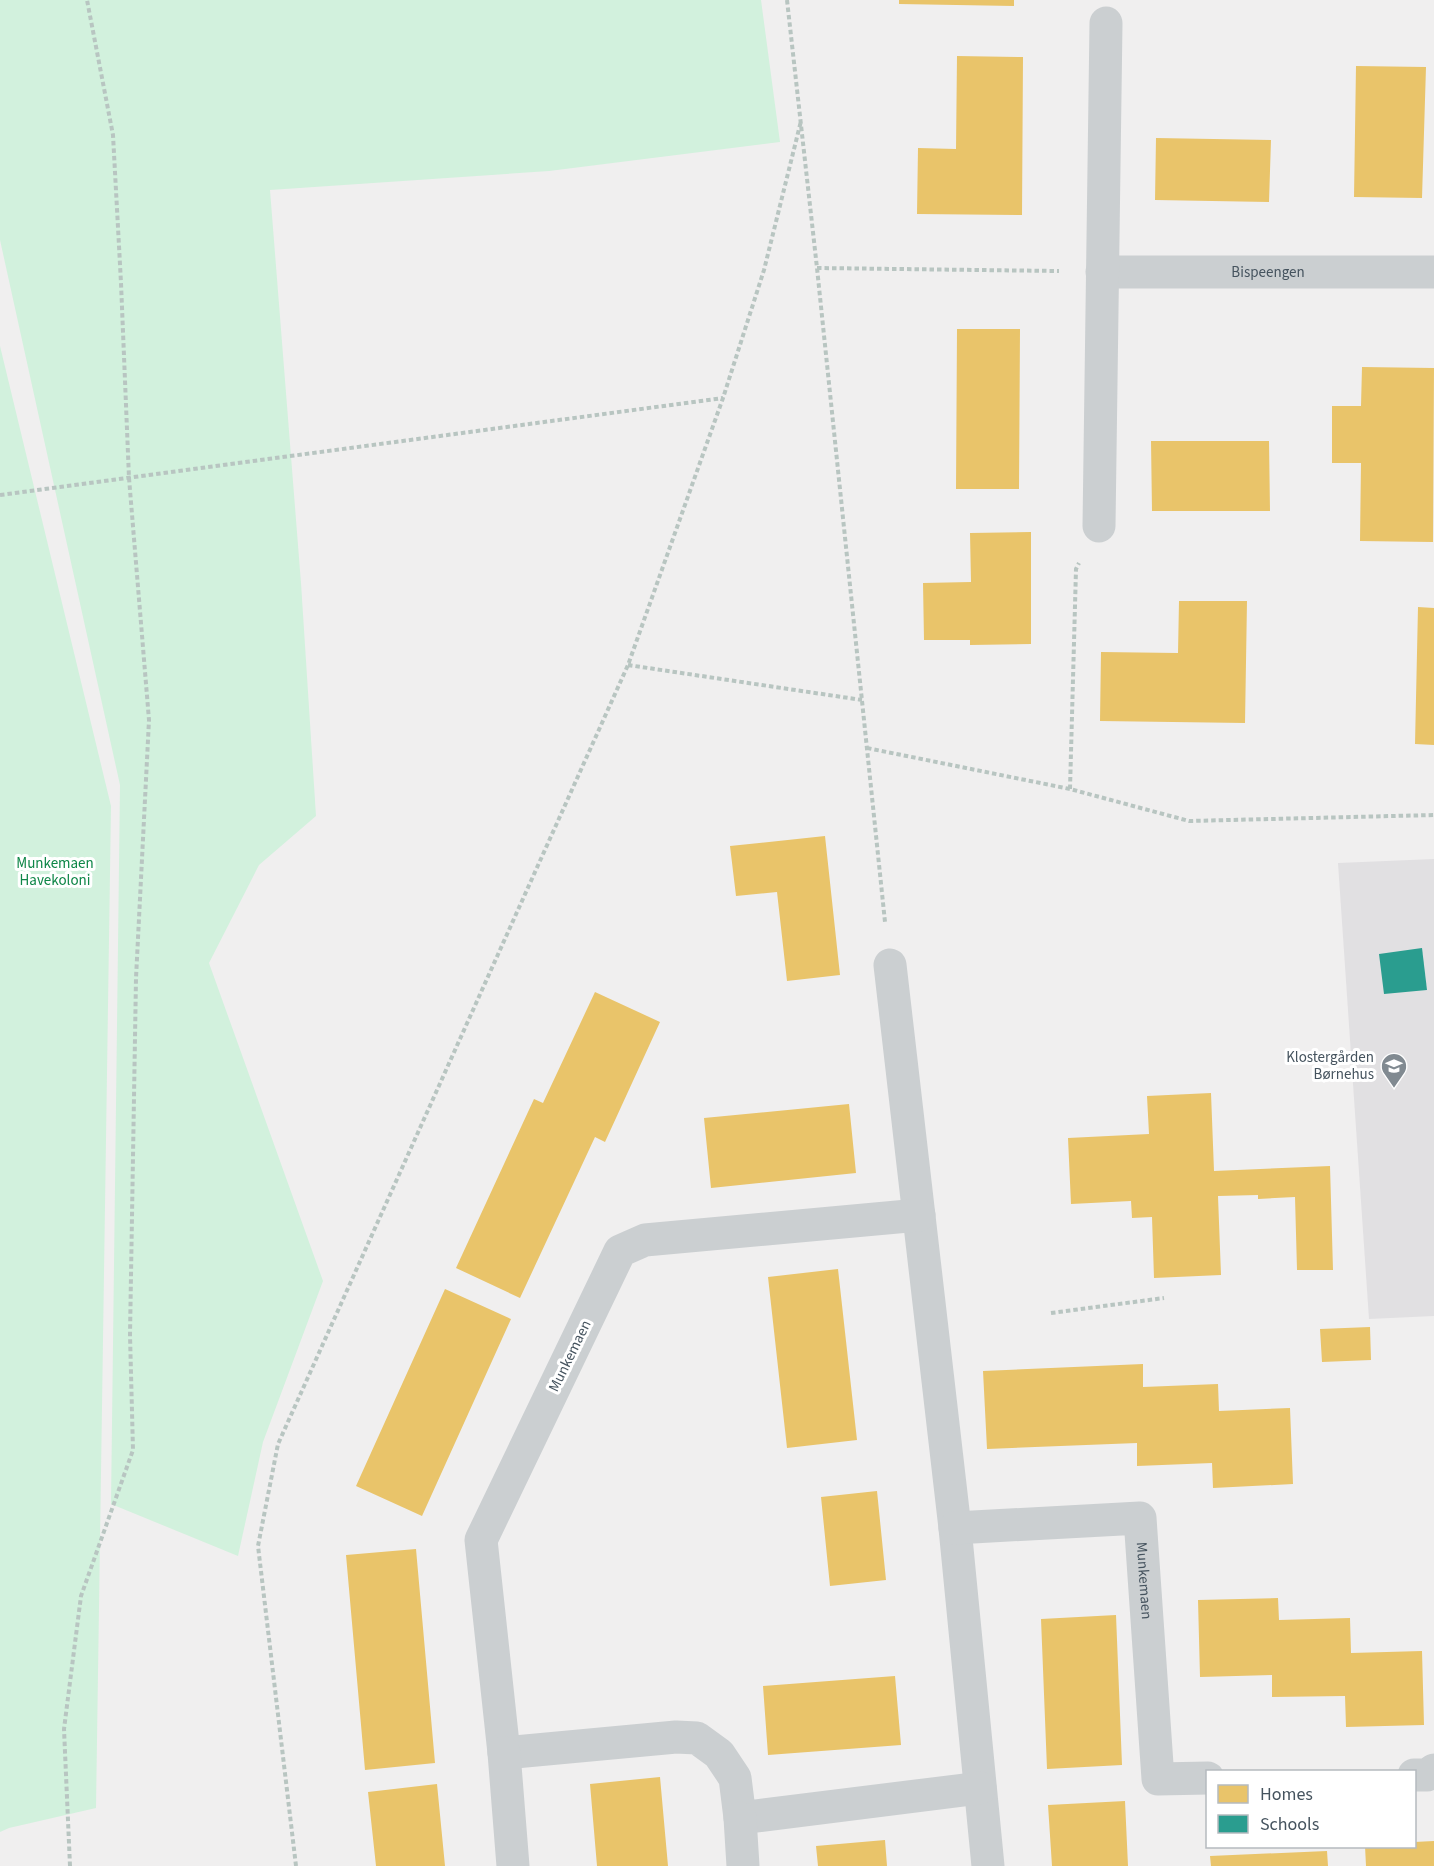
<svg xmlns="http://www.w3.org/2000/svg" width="1434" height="1866" font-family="'Source Sans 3',sans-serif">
<rect width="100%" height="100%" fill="#f0efef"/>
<!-- education -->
<path fill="#e1e0e2" d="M 1434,859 L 1434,1316 L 1369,1319 L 1338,863 Z"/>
<!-- green -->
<path fill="#d2f1dd" d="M 0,0 L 761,0 L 780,142 L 549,171 L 270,190 L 301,583 L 316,816 L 259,865 L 209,963 L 323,1281 L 263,1442 L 238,1556 L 111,1504 L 120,785 L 0,240 Z
M 0,346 L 111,806 L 96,1808 L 9,1828 L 0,1832 Z"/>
<!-- homes -->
<path fill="#e9c46a" d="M 899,0 L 1014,0 L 1014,6 L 899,4 Z
M 957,56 L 1023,57 L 1022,215 L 917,214 L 918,148 L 956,149 Z
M 1356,66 L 1426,67 L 1422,198 L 1354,197 Z
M 1156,138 L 1271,140 L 1269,202 L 1155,200 Z
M 957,329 L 1020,329 L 1019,489 L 956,489 Z
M 1362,367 L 1434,368 L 1433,542 L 1360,541 L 1361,463 L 1332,463 L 1332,406 L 1361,406 Z
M 1151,441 L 1269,441 L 1270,511 L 1152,511 Z
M 1031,532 L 1031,644 L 970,645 L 970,640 L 924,640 L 923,583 L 971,582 L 970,533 Z
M 1179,601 L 1247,601 L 1245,723 L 1100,721 L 1101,652 L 1178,653 Z
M 1418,607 L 1434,608 L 1434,745 L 1415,744 Z
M 825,836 L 840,975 L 787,981 L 777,892 L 736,896 L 730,846 Z
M 595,992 L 660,1022 L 605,1142 L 595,1137 L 520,1298 L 456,1268 L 534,1099 L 543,1103 Z
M 1211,1093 L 1214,1171 L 1330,1166 L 1333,1270 L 1297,1270 L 1295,1197 L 1258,1199 L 1258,1195 L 1218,1196 L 1221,1275 L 1154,1278 L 1152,1217 L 1132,1218 L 1131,1201 L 1071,1204 L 1068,1138 L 1149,1134 L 1147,1096 Z
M 849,1104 L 856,1173 L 711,1188 L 704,1118 Z
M 838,1269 L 857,1440 L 787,1448 L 768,1277 Z
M 445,1289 L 511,1319 L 422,1516 L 356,1486 Z
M 1370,1327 L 1371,1360 L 1322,1362 L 1320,1329 Z
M 1143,1364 L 1143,1387 L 1218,1384 L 1219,1411 L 1290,1408 L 1293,1484 L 1213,1488 L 1212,1463 L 1137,1466 L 1137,1443 L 987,1449 L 983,1371 Z
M 877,1491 L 886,1580 L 830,1586 L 821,1497 Z
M 416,1549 L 435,1763 L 365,1770 L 346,1555 Z
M 1278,1598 L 1279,1620 L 1350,1618 L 1351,1653 L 1422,1651 L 1424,1725 L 1346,1727 L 1345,1696 L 1272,1697 L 1272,1675 L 1200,1677 L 1198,1600 Z
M 1116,1615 L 1122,1765 L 1047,1769 L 1041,1619 Z
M 895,1676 L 901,1745 L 768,1755 L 763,1686 Z
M 660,1777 L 668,1866 L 597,1866 L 590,1784 Z
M 437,1784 L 445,1866 L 376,1866 L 368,1792 Z
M 1125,1801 L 1128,1866 L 1052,1866 L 1048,1805 Z
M 885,1840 L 887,1866 L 818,1866 L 816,1846 Z
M 1434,1841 L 1434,1866 L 1366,1866 L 1365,1846 L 1414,1846 L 1414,1842 Z
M 1327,1851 L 1328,1866 L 1211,1866 L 1210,1856 Z"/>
<!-- schools -->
<path fill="#2a9d8f" d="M 1422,948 L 1427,990 L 1384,994 L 1379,954 Z"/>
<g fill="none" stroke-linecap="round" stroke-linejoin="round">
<!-- path -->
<path stroke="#b8c5c1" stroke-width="4" stroke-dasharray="4.5 3" stroke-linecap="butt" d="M 787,0 L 817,268 L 885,922
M 817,268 L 1059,271
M 0,495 L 723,398
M 628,665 L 862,700
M 867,748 L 1070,789 L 1189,821 L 1434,815
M 1070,789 L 1076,569 L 1079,563
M 1051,1313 L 1164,1298
M 70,1866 L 64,1729 L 81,1596 L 133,1450 L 130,1335 L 136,978 L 149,720 L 129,478 L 121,283 L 113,135 L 87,0
M 296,1866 L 258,1546 L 278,1444 L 628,665 L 723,398 L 764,270 L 801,121"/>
<!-- minor -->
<g stroke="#cbcfd1" stroke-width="33">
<path id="s1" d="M 1102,272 L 1434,272"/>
<path d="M 1099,526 L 1106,23"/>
<path d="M 890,965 L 955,1528 L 988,1866"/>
<path d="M 919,1215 L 645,1240 L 620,1251 L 481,1540 L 504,1753 L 676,1737 L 697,1738 L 719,1754 L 735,1778 L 740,1818 L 980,1788"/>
<path id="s2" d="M 955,1528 L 1140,1518 L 1158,1779 L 1208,1778"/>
<path d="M 504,1753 L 513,1866"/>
<path d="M 1414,1775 L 1427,1775 L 1434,1770"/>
<path d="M 740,1818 L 743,1866"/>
</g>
</g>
<!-- icons -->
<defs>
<g id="school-pin" transform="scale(1.35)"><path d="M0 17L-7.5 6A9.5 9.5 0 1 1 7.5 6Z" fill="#818a91" stroke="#fff"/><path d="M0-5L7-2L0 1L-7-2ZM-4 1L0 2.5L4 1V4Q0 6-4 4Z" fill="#fff"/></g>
</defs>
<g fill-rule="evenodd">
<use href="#school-pin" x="1394" y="1066"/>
</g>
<g text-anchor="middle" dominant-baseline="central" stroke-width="6" stroke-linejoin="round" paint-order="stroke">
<!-- street labels -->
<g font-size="15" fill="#45535e" stroke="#fff">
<text stroke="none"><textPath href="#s1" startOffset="166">Bispeengen</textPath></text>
<text transform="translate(570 1356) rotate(-64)">Munkemaen</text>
<text stroke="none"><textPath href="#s2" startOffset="248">Munkemaen</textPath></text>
</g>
<!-- park labels -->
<g font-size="15" fill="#0e8647" stroke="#fff">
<text x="55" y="863">Munkemaen<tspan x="55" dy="17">Havekoloni</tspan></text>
</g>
<!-- poi labels -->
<g font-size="15" fill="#45535e" stroke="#fff" text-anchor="end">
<text x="1374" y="1057">Klostergården<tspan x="1374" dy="17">Børnehus</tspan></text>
</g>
</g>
<!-- legend -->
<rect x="1206" y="1770" width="210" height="78" fill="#ffffff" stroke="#b5babf" stroke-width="1.5"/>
<rect x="1218" y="1785" width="30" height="18" fill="#e9c46a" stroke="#b5babf" stroke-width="1.5"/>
<text x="1260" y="1800" font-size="18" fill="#45535e">Homes</text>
<rect x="1218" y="1815" width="30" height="18" fill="#2a9d8f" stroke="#b5babf" stroke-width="1.5"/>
<text x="1260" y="1830" font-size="18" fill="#45535e">Schools</text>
</svg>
